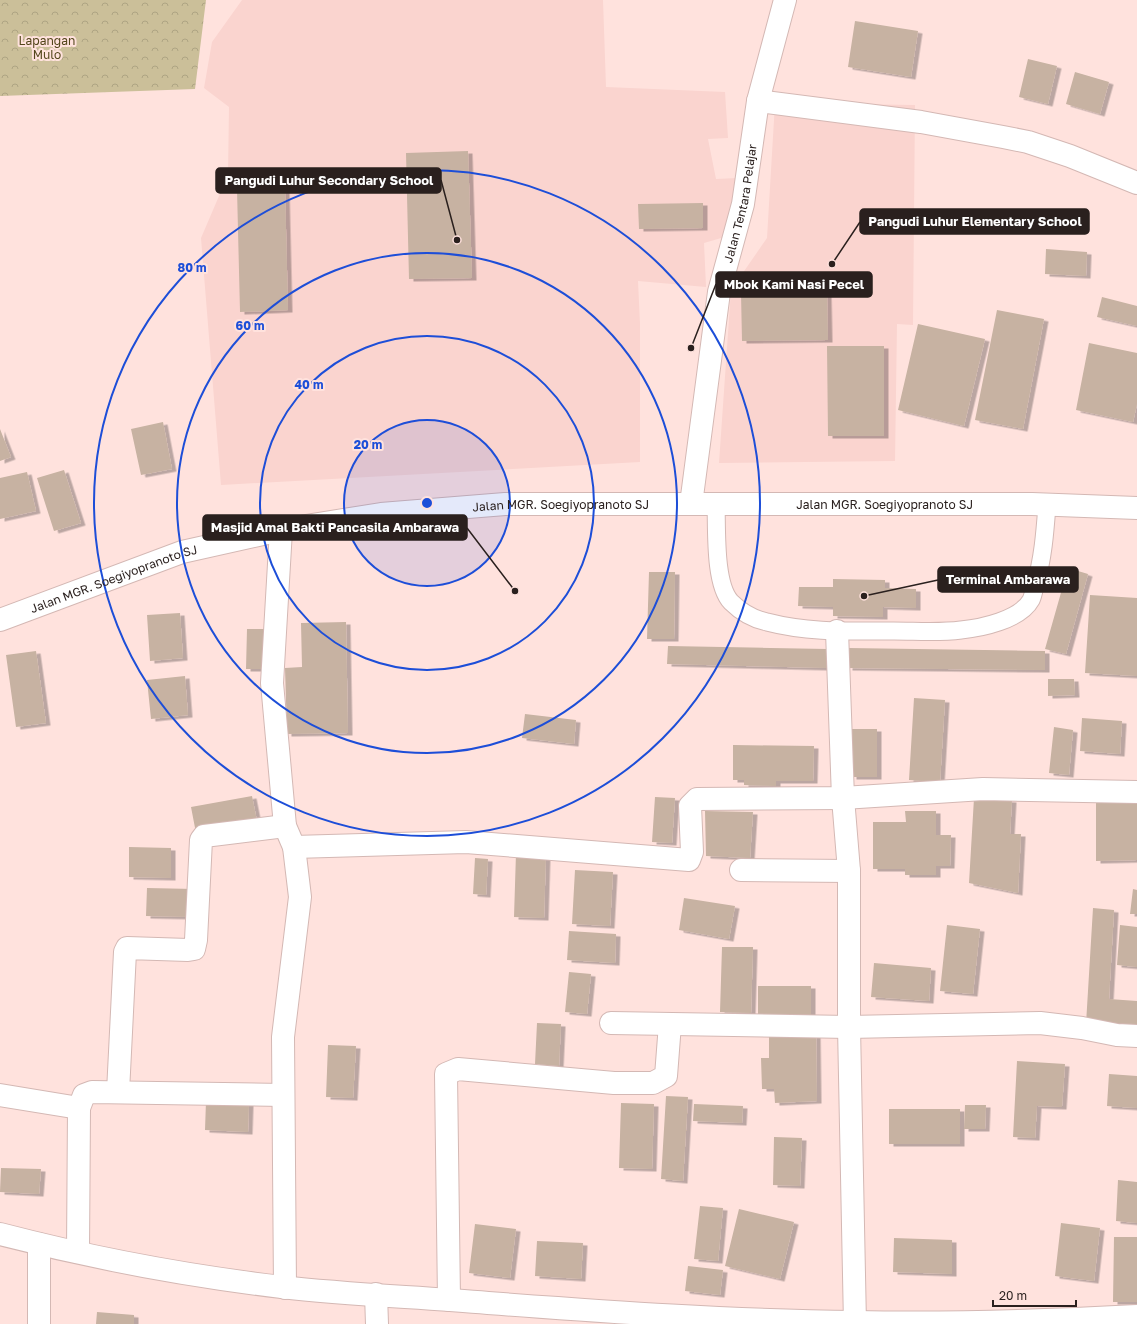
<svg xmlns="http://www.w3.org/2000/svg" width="1137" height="1324" font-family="'Golos Text',sans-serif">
<defs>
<pattern id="park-crowns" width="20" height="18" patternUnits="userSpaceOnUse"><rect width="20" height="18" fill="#cbbf99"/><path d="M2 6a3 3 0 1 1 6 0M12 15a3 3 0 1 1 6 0" fill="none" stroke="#aea483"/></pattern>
<filter id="shadow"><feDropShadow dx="4.5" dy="2.5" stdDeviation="0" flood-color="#0004"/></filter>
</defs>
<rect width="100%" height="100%" fill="#ffe2dd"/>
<!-- built -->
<path fill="#fad4cf" d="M 242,0 L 603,0 L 606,87 L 725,92 L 728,138 L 708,139 L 716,179 L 737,178 L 728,236 L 704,243 L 706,287 L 638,281 L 640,324 L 640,462 L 221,485 L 201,238 L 228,175 L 229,107 L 204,88 L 212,42 Z
M 775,103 L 915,105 L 913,325 L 897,324 L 895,461 L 719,463 L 731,290 L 767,238 Z"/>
<!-- park -->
<path fill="url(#park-crowns)" d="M 0,0 L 206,0 L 195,89 L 0,96 Z"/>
<!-- building -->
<path fill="#c7b2a2" filter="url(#shadow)" d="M 855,21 L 918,31 L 911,77 L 848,67 Z
M 1028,59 L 1057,66 L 1048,104 L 1019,97 Z
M 1075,72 L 1109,82 L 1100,114 L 1066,104 Z
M 468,151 L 472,278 L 409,279 L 406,153 Z
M 285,188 L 288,310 L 240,312 L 237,189 Z
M 703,203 L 703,228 L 639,229 L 638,204 Z
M 1046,249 L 1087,252 L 1086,276 L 1045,274 Z
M 827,292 L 828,340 L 742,341 L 741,293 Z
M 1102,297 L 1137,306 L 1137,326 L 1097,317 Z
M 997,310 L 1044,319 L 1023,429 L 975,420 Z
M 918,324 L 985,339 L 964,426 L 898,410 Z
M 1089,343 L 1137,353 L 1137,404 L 1133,422 L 1076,410 Z
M 827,346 L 884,346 L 884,436 L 828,436 Z
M 163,422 L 172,469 L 141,475 L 131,429 Z
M 0,429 L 11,457 L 0,461 Z
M 64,470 L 81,523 L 54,531 L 37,478 Z
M 27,472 L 36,511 L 0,519 L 0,478 Z
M 1068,568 L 1088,574 L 1066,654 L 1045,649 Z
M 649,572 L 675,572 L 674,639 L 647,639 Z
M 833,579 L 885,580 L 885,588 L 916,589 L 916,608 L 883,607 L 883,617 L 833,616 L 833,607 L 798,606 L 799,587 L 833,587 Z
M 1090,595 L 1137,598 L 1137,676 L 1085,673 Z
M 180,613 L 183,658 L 150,661 L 147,615 Z
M 346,622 L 348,733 L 287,734 L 285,668 L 302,667 L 301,623 Z
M 247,629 L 265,629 L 265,669 L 246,669 Z
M 668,646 L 828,649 L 827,668 L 667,664 Z
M 848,648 L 1045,651 L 1045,670 L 848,668 Z
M 36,651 L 46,723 L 16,727 L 6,655 Z
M 185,676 L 188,715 L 151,719 L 147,680 Z
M 1048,679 L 1074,679 L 1075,695 L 1048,696 Z
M 914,698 L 945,700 L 940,782 L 909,780 Z
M 525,714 L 576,720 L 574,744 L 522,738 Z
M 1082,718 L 1122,721 L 1120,754 L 1080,751 Z
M 1054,727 L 1073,730 L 1069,775 L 1049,773 Z
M 852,729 L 877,729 L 877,777 L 852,777 Z
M 733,745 L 814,746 L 813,781 L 776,781 L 776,786 L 744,785 L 744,780 L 733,780 Z
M 252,796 L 257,821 L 196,833 L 191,807 Z
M 1096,796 L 1137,797 L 1137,860 L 1096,861 Z
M 655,797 L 675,798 L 672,843 L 652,842 Z
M 974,798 L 1012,800 L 1010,834 L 1021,834 L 1018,893 L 969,883 Z
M 705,811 L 753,812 L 750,858 L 706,856 Z
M 905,811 L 936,811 L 936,835 L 951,835 L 950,866 L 936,866 L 936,875 L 905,875 L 905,869 L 873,869 L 873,822 L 906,822 Z
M 129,847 L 171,848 L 171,878 L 129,877 Z
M 516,853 L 546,854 L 544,918 L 514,917 Z
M 475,858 L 488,859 L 486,895 L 473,894 Z
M 575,870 L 613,872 L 610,926 L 572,924 Z
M 147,888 L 194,889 L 193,917 L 146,916 Z
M 1133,889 L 1137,890 L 1137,914 L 1130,914 Z
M 684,898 L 735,906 L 729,939 L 679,930 Z
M 1093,908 L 1114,910 L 1109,999 L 1137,1001 L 1137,1028 L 1086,1024 Z
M 947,925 L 980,929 L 973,994 L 940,991 Z
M 1120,925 L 1137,927 L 1137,967 L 1117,965 Z
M 569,931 L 616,934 L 615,963 L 567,960 Z
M 722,947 L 753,947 L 751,1013 L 720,1012 Z
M 874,963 L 931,968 L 929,1001 L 871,997 Z
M 569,972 L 591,974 L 587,1014 L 565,1012 Z
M 758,986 L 811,986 L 811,1015 L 758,1014 Z
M 537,1023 L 561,1024 L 559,1066 L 535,1064 Z
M 816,1029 L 817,1101 L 775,1103 L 774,1089 L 762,1089 L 761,1058 L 769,1058 L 769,1030 Z
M 328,1045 L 356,1046 L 353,1098 L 326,1097 Z
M 1017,1061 L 1065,1064 L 1062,1107 L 1037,1106 L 1035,1138 L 1013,1137 Z
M 1109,1074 L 1137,1076 L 1137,1108 L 1107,1106 Z
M 666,1096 L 688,1097 L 683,1181 L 661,1179 Z
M 206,1101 L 249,1103 L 248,1132 L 205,1130 Z
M 621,1103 L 654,1104 L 652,1169 L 619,1168 Z
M 694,1104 L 743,1106 L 742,1123 L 693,1121 Z
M 965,1105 L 986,1105 L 985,1129 L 964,1129 Z
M 889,1109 L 960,1109 L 960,1144 L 889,1144 Z
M 774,1137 L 802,1138 L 800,1186 L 773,1185 Z
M 1,1168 L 41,1169 L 39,1194 L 0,1192 Z
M 1118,1180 L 1137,1182 L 1137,1223 L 1116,1221 Z
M 700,1206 L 723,1208 L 718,1261 L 694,1259 Z
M 739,1209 L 794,1222 L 780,1279 L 725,1266 Z
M 1061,1223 L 1100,1228 L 1094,1281 L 1055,1276 Z
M 475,1224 L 516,1229 L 510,1278 L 469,1273 Z
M 1114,1237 L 1137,1237 L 1137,1302 L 1113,1302 Z
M 894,1238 L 952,1240 L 952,1274 L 893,1272 Z
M 537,1241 L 583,1243 L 581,1279 L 535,1276 Z
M 688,1266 L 723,1270 L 720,1295 L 685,1291 Z
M 97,1312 L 134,1315 L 134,1324 L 96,1324 Z"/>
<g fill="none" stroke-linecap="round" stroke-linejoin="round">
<!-- lane casing -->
<g stroke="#d4b8b4" stroke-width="19">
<path id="lane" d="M 716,504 C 717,528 714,584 731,602 C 741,612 753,619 767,622 C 809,633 851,631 894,631 C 916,631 939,633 961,630 C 981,628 1020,620 1031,600 C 1033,596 1034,590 1035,586 C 1043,559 1045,532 1047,505"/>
</g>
<!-- street casing -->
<g stroke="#d4b8b4" stroke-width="24">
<g id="street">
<path d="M 758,101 L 921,122 L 1003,137 L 1028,142 L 1070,156 L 1137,183"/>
<path id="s1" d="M 691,504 L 719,292 L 743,204 L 758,101 L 785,0"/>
<path d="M 281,530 L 272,683 L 285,826 L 294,847 L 300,897 L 283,1037 L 285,1288"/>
<path d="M 837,631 L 843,798 L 849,871 L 849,1027 L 855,1324"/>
<path d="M 294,847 L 466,842 L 689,860 L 692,852 L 690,806 L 697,799 L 843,798 L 983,789 L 1137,792"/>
<path d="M 741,870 L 849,871"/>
<path d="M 611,1023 L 849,1027 L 1040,1023 L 1082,1028 L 1117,1035 L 1137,1036"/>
<path d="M 118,1092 L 125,952 L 127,948 L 188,950 L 194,949 L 196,940 L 201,840 L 204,836 L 285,826"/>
<path d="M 0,1095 L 79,1108"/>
<path d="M 0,1234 C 92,1258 188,1276 282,1287 C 350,1295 420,1297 488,1303 C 610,1312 733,1321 856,1322 C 949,1324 1043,1321 1137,1316"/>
<path d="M 39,1244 L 39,1324"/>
<path d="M 78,1252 L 79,1108 L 84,1095 L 92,1092 L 283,1095"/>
<path d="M 376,1294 L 377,1324"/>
<path d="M 449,1300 L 446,1074 L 458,1069 L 614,1083 L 653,1083 L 666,1076 L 670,1024"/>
</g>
</g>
<!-- primary casing -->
<g stroke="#d4b8b4" stroke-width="24">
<g id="primary">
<path id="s2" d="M 0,620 L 182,552 L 281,530 L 381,514 L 505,504 L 1032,504 L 1137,508"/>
</g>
</g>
<!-- lane -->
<use href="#lane" stroke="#fff" stroke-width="17"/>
<!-- street -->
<use href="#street" stroke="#fff" stroke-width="22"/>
<!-- primary -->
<use href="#primary" stroke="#fff" stroke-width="22"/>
</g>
<!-- distance rings -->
<circle cx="427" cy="503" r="83" fill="#1d4ed8" fill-opacity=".12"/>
<g fill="none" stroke="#1d4ed8" stroke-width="2">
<circle cx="427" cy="503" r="83"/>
<circle cx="427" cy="503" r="167"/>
<circle cx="427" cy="503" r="250"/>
<circle cx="427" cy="503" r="333"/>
</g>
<g text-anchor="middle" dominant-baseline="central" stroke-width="4" stroke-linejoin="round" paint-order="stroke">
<!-- park labels -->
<g font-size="12" fill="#53461b" stroke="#ffe2dd">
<text x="47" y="40">Lapangan<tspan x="47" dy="14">Mulo</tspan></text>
</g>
<!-- street labels -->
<g font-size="12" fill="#2a201e" stroke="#ffe2dd">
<text stroke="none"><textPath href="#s1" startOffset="305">Jalan Tentara Pelajar</textPath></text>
<text stroke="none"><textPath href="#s2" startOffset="901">Jalan MGR. Soegiyopranoto SJ</textPath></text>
<text stroke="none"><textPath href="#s2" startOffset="577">Jalan MGR. Soegiyopranoto SJ</textPath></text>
<text stroke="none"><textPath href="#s2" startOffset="121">Jalan MGR. Soegiyopranoto SJ</textPath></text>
</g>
</g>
<circle cx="427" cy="503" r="6" fill="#1d4ed8" stroke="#ffe2dd" stroke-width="2"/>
<g font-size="12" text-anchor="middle" font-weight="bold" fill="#1d4ed8" stroke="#ffe2dd" stroke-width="4" stroke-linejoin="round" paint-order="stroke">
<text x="192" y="272">80 m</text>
<text x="250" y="330">60 m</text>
<text x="309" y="389">40 m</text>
<text x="368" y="449">20 m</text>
</g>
<!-- callouts -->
<path fill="none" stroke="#2a201e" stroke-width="1.5" d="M457 240L441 180M832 264L860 222M691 348L716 284M515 591L467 528M864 596L938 580"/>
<g fill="#2a201e" stroke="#ffe2dd" stroke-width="1.5">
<circle cx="457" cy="240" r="4"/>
<circle cx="832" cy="264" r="4"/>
<circle cx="691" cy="348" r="4"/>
<circle cx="515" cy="591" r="4"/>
<circle cx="864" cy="596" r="4"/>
</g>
<g fill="#2a201e" stroke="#2a201e" stroke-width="1.5">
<rect x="216" y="168" width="225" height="25" rx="4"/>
<rect x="860" y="209" width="229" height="25" rx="4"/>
<rect x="716" y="272" width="156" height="25" rx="4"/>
<rect x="203" y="515" width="264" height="25" rx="4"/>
<rect x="938" y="567" width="140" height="25" rx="4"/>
</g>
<g font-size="13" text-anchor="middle" font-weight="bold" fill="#fff">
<text x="329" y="185">Pangudi Luhur Secondary School</text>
<text x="975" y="226">Pangudi Luhur Elementary School</text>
<text x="794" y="289">Mbok Kami Nasi Pecel</text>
<text x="335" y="532">Masjid Amal Bakti Pancasila Ambarawa</text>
<text x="1008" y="584">Terminal Ambarawa</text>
</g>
<!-- scale -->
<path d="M993 1300v6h83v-6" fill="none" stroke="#2a201e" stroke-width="2"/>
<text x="999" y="1300" font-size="12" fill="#2a201e" stroke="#ffe2dd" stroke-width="3" paint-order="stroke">20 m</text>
</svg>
